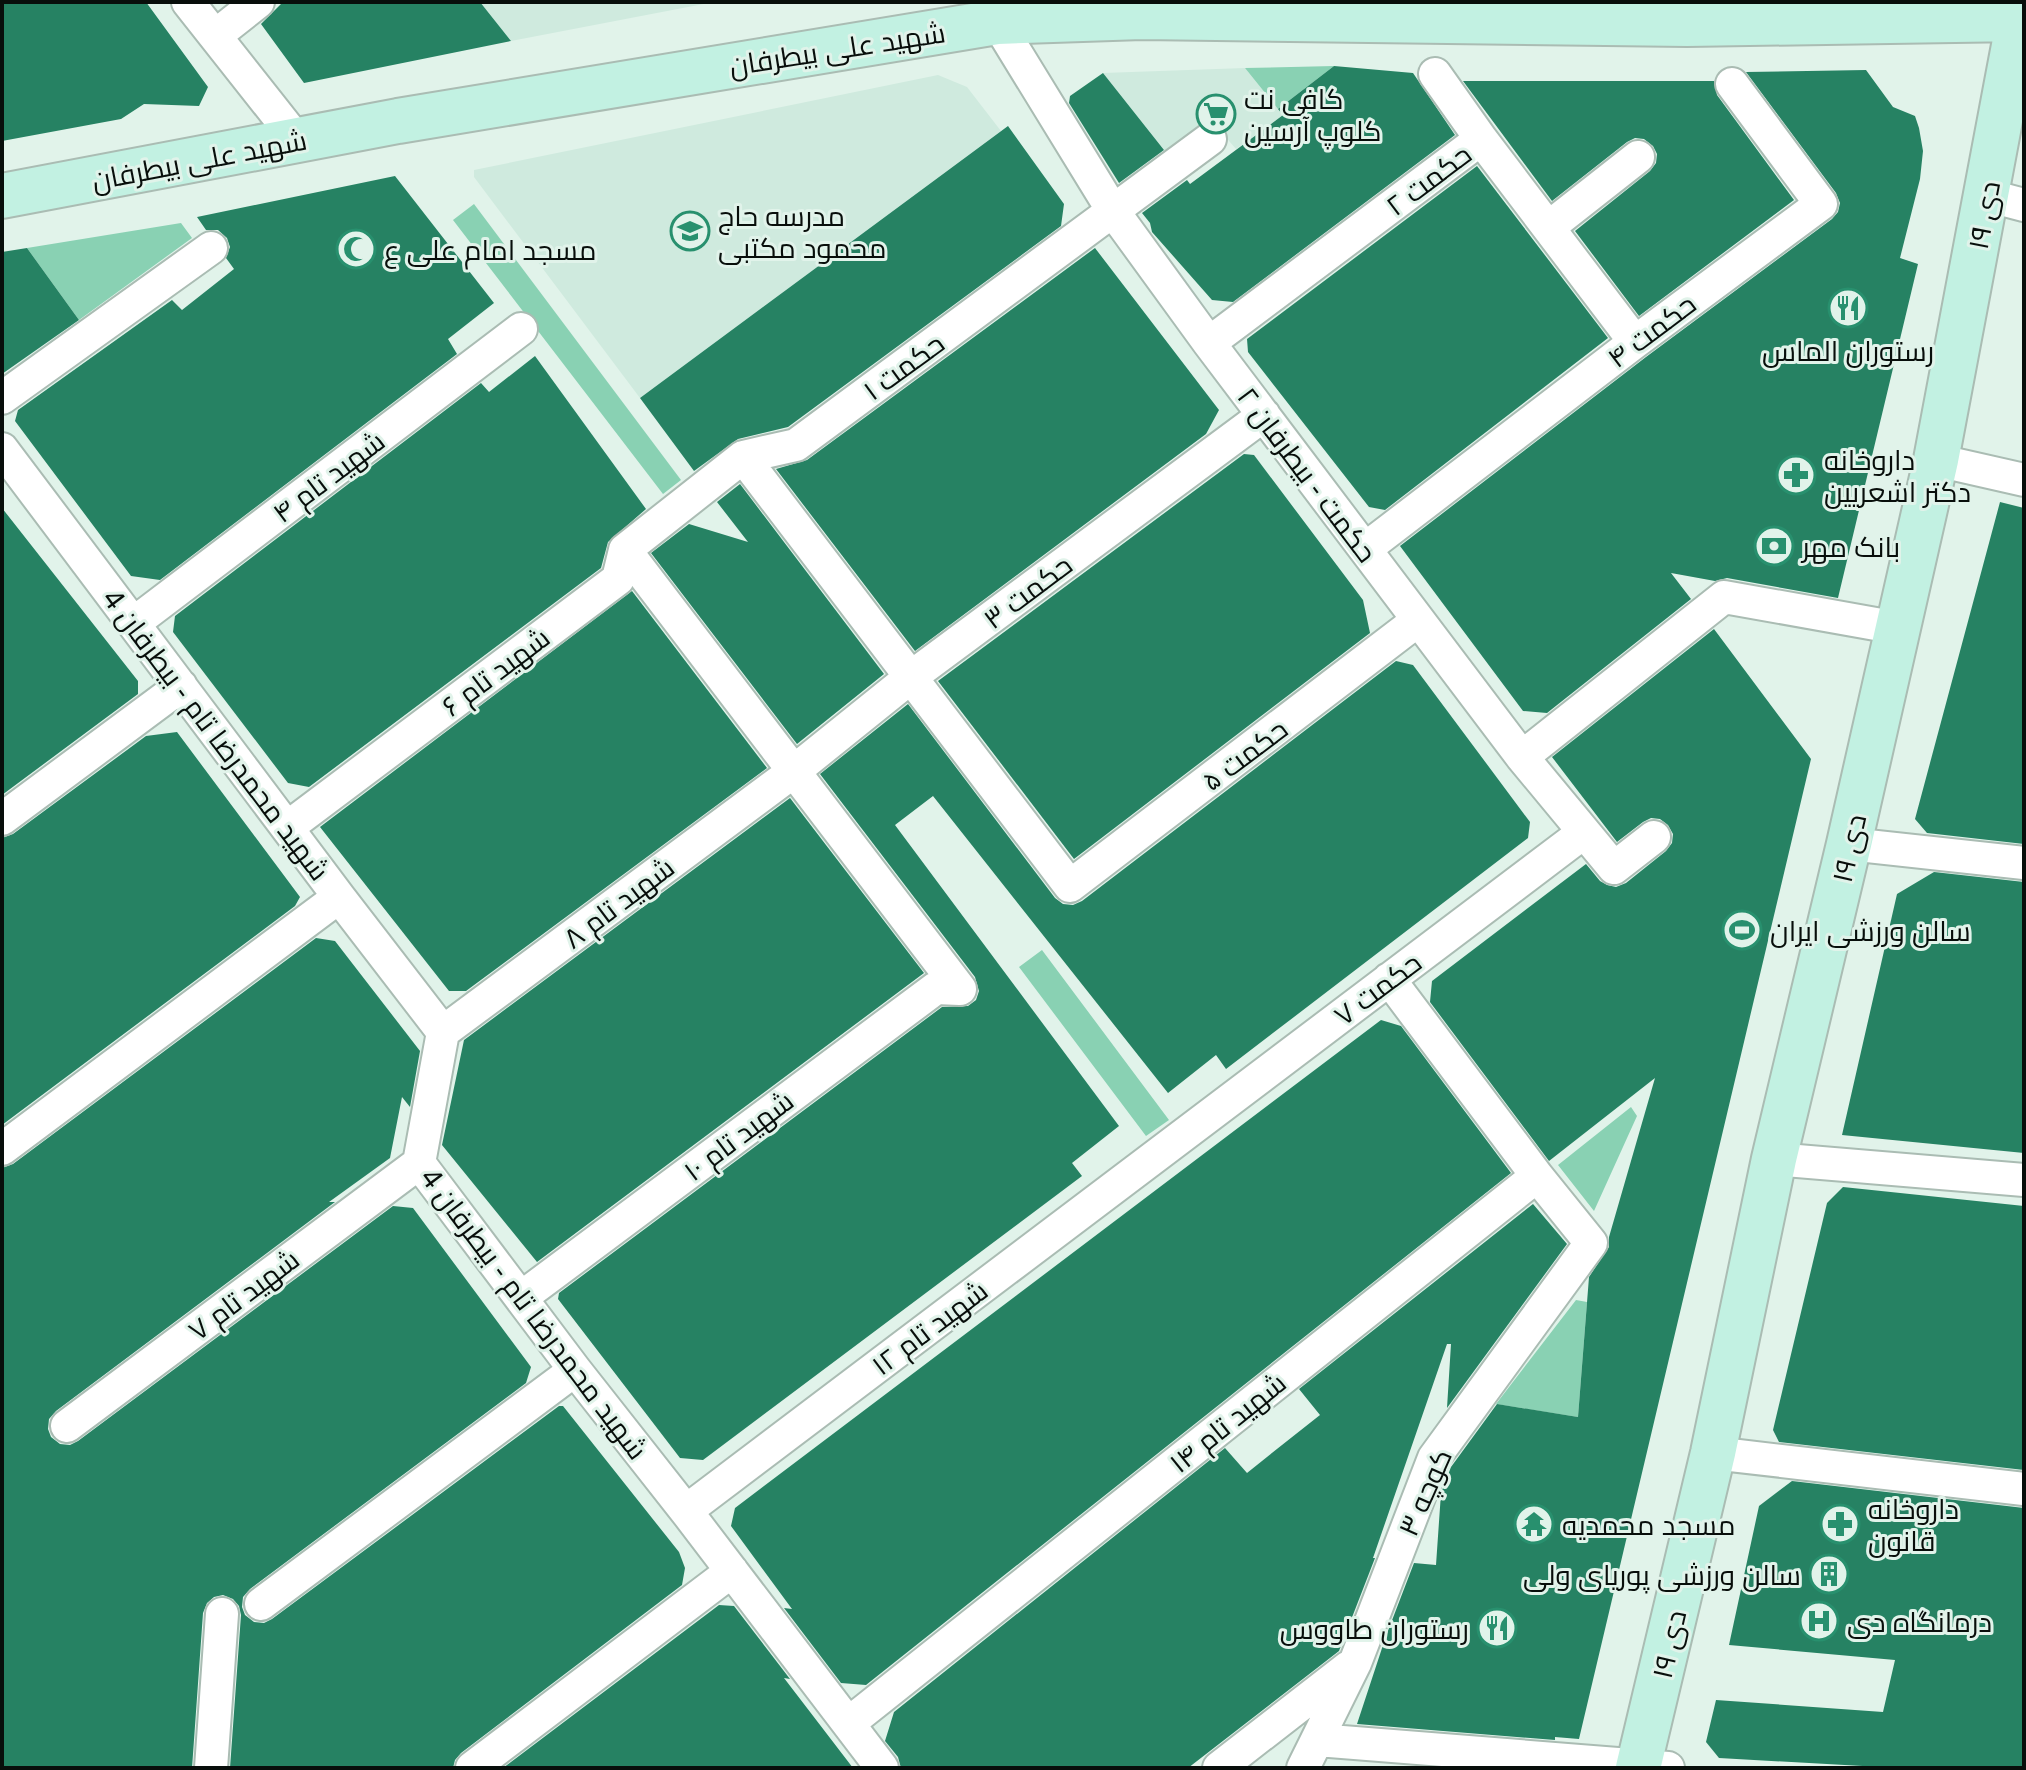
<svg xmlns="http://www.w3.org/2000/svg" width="2026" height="1770" font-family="'Noto Sans',Cairo,sans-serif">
<rect width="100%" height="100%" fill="#e1f3ea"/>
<!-- built -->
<path fill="#cfeade" d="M 480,2 L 714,2 L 511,41 Z
M 1245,68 L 1283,115 L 1236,149 L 1223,134 L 1177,166 L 1103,73 Z
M 938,75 L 967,87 L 1001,131 L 640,398 L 474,177 L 474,170 Z"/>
<!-- green -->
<path fill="#89d1b3" d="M 1334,66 L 1278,109 L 1245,68 Z
M 474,204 L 681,480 L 663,494 L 453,220 Z
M 181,223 L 192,238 L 79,320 L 27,248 Z
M 1042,950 L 1169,1120 L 1146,1136 L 1019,967 Z
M 1631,1107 L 1637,1116 L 1594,1211 L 1558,1165 Z
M 1576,1300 L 1587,1302 L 1578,1417 L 1496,1404 Z"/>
<!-- building -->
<path fill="#268263" d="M 2,2 L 146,2 L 208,87 L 199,106 L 144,104 L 121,119 L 2,141 Z
M 283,2 L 480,2 L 511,41 L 304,83 L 261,24 Z
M 1334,66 L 1413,73 L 1455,135 L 1233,302 L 1212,300 L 1152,232 L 1150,223 L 1142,213 L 1187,180 L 1190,184 L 1283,115 L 1278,109 Z
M 1866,70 L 1893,107 L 1915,116 L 1919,128 L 1923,151 L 1920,179 L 1900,258 L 1918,264 L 1838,598 L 1727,578 L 1715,581 L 1671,573 L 1691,599 L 1547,713 L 1523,711 L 1400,546 L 1646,357 L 1832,219 L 1838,212 L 1840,203 L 1836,193 L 1746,72 Z
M 1103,73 L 1164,150 L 1119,183 L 1069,103 L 1070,96 Z
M 1463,81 L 1714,81 L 1717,95 L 1794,200 L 1639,316 L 1575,231 L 1650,171 L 1656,163 L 1657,154 L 1653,146 L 1644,139 L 1635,138 L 1627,142 L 1552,201 Z
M 1008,126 L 1064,204 L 1061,226 L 788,427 L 738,439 L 694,471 L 640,398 Z
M 1477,166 L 1608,338 L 1385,510 L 1369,507 L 1248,352 L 1247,339 Z
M 395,176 L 494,303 L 448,339 L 457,354 L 160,580 L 131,576 L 15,421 L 18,410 L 172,300 L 182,310 L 234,269 L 226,258 L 230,247 L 227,238 L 218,230 L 206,230 L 197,217 Z
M 27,248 L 79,320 L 2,374 L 2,252 Z
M 1095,248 L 1219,410 L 1206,434 L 915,651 L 776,469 L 807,460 Z
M 535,356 L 646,509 L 608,542 L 601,568 L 309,787 L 288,783 L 173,632 L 175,616 L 481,383 L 489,392 Z
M 1244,454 L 1254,455 L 1363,600 L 1370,633 L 1074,859 L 938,681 Z
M 740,484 L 884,674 L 797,744 L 651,553 L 689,524 L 748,542 L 717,502 Z
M 2000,502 L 2024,508 L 2024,844 L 1927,833 L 1915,819 Z
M 2,508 L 138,681 L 138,694 L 2,795 Z
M 632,591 L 767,768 L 466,991 L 449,991 L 320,827 Z
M 1714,629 L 1811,759 L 1579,1739 L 1555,1737 L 1555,1740 L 1357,1724 L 1386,1636 L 1414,1563 L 1436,1565 L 1441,1493 L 1451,1467 L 1497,1404 L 1578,1417 L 1589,1277 L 1609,1247 L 1609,1237 L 1655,1078 L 1549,1161 L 1430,1002 L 1432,981 L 1586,864 L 1600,881 L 1607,885 L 1616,887 L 1626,883 L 1666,851 L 1672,843 L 1673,834 L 1668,825 L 1660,819 L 1651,818 L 1643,822 L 1617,842 L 1552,757 Z
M 1396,661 L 1413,665 L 1530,822 L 1528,838 L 1226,1069 L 1216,1055 L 1168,1093 L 933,796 L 895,825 L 1119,1126 L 1072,1163 L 1082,1176 L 703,1460 L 680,1458 L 558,1299 L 559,1293 L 942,1007 L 968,1006 L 976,1000 L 979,991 L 975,977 L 820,774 L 908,704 L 1055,898 L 1063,904 L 1073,905 L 1082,901 Z
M 177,732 L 300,897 L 295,906 L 2,1125 L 2,838 L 13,834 L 146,736 Z
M 790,798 L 924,973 L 537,1262 L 442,1145 L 464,1040 Z
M 1934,872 L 2024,882 L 2024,1153 L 1842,1135 L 1897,894 Z
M 316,938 L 335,941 L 420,1051 L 410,1107 L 402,1097 L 390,1158 L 329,1202 L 335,1202 L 56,1411 L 49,1419 L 48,1429 L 51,1437 L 60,1444 L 70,1445 L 78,1441 L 393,1206 L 413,1208 L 531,1367 L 526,1383 L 250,1589 L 243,1597 L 242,1607 L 245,1615 L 254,1622 L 264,1623 L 272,1619 L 559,1406 L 563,1406 L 679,1552 L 685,1568 L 682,1585 L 461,1753 L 455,1760 L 453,1768 L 230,1768 L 241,1615 L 239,1606 L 233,1599 L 223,1595 L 214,1597 L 207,1603 L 203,1613 L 192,1768 L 2,1768 L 2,1168 L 13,1164 Z
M 1381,1020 L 1401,1026 L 1511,1173 L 866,1685 L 841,1683 L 784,1608 L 792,1609 L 731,1526 L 735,1508 Z
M 1843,1187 L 2024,1206 L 2024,1470 L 1779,1442 L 1773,1430 L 1827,1203 Z
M 1533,1204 L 1567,1244 L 1447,1408 L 1451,1344 L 1447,1344 L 1373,1558 L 1375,1558 L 1339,1651 L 1188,1768 L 901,1768 L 898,1757 L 885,1741 L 894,1712 L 1225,1448 L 1247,1473 L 1282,1445 L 1320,1415 L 1299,1389 Z
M 1792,1481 L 2024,1508 L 2024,1768 L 1898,1768 L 1719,1758 L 1706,1742 L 1716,1700 L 1883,1712 L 1895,1660 L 1729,1645 L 1759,1506 Z
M 719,1605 L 734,1606 L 790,1679 L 784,1678 L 853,1768 L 503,1768 Z"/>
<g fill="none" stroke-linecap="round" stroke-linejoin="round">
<!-- street casing -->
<g stroke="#aabcb3" stroke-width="36">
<path id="street" d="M 188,2 L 297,140
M 992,5 L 997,22 L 1113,211 L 1209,343 L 1522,757 L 1614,868 L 1654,837
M 215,36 L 258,2
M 1435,74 L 1481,139
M 1986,195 L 2024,205
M 1549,227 L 1638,157
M 1209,343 L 1481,139 L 1635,342
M 2,398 L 211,248
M 2,449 L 339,897 L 443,1032 L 419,1163 L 575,1370 L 686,1511 L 882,1768
M 743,457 L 1070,886 L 1417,621
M 1936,460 L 2024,480
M 1365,549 L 1635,342 L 1821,204 L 1732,84
M 625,550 L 960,989
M 134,623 L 521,329
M 1522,757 L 1724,597 L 1898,628
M 2,819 L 181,686
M 288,827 L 618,579 L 625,550 L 743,457 L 796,445 L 1210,139
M 1849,844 L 2024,863
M 1389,979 L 1537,1176
M 443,1032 L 793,772 L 911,677 L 1264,415
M 2,1149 L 339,897
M 1774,1159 L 2024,1180
M 522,1297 L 936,988 L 960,989
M 67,1426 L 419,1163
M 1713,1453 L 2024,1489
M 686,1511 L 1583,833
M 261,1604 L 575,1370
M 849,1723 L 1537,1176 L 1591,1243 L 1434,1458 L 1355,1663 L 1303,1768
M 1317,1740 L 1668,1768
M 211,1768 L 222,1614
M 472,1768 L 732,1571
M 1219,1768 L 1349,1667"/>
</g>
<!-- secondary casing -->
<g stroke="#aabcb3" stroke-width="48">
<path id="secondary" d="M 2,196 L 398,121 L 997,22 L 1142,17 L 1687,24 L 2019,19
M 1638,1768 L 1713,1453 L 1774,1159 L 1849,844 L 1936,460 L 2019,19 L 2020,2"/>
</g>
<!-- street -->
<use href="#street" stroke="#fff" stroke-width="32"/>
<!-- secondary -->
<use href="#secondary" stroke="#c2f1e2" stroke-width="44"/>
</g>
<!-- icons -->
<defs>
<g id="supermarket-ring" transform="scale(2)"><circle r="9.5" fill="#e1f3ea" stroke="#28906e" stroke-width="1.5"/><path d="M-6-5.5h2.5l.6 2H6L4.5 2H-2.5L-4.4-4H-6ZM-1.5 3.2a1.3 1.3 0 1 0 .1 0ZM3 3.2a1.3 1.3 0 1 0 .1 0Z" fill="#28906e"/></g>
<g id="school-ring" transform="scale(2)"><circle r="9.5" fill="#e1f3ea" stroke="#28906e" stroke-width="1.5"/><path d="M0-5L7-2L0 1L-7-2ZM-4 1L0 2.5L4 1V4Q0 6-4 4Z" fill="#28906e"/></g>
<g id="mosque-ring" transform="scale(2)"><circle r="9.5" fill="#e1f3ea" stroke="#28906e" stroke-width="1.5"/><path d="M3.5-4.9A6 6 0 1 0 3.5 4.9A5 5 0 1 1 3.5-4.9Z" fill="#28906e"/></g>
<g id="restaurant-ring" transform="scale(2)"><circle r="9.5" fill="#e1f3ea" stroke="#28906e" stroke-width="1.5"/><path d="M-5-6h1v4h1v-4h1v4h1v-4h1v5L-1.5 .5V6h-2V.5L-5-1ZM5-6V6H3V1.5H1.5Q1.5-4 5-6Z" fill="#28906e"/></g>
<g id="pharmacy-ring" transform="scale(2)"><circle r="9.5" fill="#e1f3ea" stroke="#28906e" stroke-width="1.5"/><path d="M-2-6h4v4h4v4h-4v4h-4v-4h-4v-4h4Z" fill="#28906e"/></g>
<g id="bank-ring" transform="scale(2)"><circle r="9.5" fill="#e1f3ea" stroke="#28906e" stroke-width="1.5"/><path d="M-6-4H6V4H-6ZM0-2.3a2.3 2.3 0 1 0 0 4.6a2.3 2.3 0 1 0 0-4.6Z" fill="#28906e"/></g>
<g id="stadium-ring" transform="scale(2)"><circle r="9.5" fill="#e1f3ea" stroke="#28906e" stroke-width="1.5"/><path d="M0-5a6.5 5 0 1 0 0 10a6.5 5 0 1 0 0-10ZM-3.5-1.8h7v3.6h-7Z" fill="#28906e"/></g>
<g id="temple-ring" transform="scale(2)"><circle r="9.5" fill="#e1f3ea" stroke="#28906e" stroke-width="1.5"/><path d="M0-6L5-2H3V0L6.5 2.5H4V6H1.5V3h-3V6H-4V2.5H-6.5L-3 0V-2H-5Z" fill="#28906e"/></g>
<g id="building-ring" transform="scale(2)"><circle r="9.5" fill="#e1f3ea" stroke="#28906e" stroke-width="1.5"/><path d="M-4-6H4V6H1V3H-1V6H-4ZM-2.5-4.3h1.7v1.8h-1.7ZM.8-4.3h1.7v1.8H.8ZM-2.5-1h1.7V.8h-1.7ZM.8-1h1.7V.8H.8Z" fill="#28906e"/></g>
<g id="hospital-ring" transform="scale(2)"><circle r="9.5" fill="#e1f3ea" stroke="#28906e" stroke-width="1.5"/><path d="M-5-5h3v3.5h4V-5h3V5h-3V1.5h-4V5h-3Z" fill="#28906e"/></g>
</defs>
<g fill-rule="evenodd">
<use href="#supermarket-ring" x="1216" y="114"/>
<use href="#school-ring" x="690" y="231"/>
<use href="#mosque-ring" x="356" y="249"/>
<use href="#restaurant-ring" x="1848" y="308"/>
<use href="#pharmacy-ring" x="1796" y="475"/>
<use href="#bank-ring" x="1774" y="546"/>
<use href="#stadium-ring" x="1742" y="930"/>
<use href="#temple-ring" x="1534" y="1524"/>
<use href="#pharmacy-ring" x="1840" y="1524"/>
<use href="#building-ring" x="1829" y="1574"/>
<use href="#hospital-ring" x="1819" y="1621"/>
<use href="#restaurant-ring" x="1497" y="1628"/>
</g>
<g text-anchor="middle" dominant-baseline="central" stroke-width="6" stroke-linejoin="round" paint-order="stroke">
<!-- street labels -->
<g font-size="28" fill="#080e0b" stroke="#e1f3ea">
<text transform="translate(837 48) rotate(-9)">شهید علی بیطرفان</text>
<text transform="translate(199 159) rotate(-11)">شهید علی بیطرفان</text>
<text transform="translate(1428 179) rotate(-37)">حکمت ۲</text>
<text transform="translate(1983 215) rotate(-79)">۱۹ دی</text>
<text transform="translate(1651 330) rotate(-37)">حکمت ۴</text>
<text transform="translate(903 366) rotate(-36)">حکمت ۱</text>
<text transform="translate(1308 474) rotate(53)">حکمت - بیطرفان ۲</text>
<text transform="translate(328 476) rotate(-37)">شهید تام ۴</text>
<text transform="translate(1027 591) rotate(-37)">حکمت ۳</text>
<text transform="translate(495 671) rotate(-37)">شهید تام ۶</text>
<text transform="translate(217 734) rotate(53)">شهید محمدرضا تام - بیطرفان 4</text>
<text transform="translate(1244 754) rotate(-37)">حکمت ۵</text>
<text transform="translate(1848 848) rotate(-77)">۱۹ دی</text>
<text transform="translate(618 902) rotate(-37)">شهید تام ۸</text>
<text transform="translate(1377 988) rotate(-37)">حکمت ۷</text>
<text transform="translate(738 1135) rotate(-37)">شهید تام ۱۰</text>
<text transform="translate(243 1294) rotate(-37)">شهید تام ۷</text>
<text transform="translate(535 1313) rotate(53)">شهید محمدرضا تام - بیطرفان 4</text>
<text transform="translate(929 1327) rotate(-37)">شهید تام ۱۲</text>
<text transform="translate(1227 1422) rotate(-39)">شهید تام ۱۴</text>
<text transform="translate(1424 1492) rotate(-66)">کوچه ۳</text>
<text transform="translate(1668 1644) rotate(-77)">۱۹ دی</text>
</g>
<!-- poi labels -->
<g font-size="28" fill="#080e0b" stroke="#e1f3ea" text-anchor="start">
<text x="1244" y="98">کافی نت<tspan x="1244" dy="32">کلوپ آرسین</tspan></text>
<text x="718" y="215">مدرسه حاج<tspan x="718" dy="32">محمود مکتبی</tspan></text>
<text x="384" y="249">مسجد امام علی ع</text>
<text x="1848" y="350" text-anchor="middle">رستوران الماس</text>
<text x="1824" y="459">داروخانه<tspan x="1824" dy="32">دکتر اشعریین</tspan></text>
<text x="1802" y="546">بانک مهر</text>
<text x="1770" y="930">سالن ورزشی ایران</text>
<text x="1868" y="1508">داروخانه<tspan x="1868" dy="32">قانون</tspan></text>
<text x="1562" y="1524">مسجد محمدیه</text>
<text x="1801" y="1574" text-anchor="end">سالن ورزشی پوریای ولی</text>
<text x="1847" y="1621">درمانگاه دی</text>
<text x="1469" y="1628" text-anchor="end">رستوران طاووس</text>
</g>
</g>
<!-- border -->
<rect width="2026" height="1770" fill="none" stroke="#080e0b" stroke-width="8"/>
</svg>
